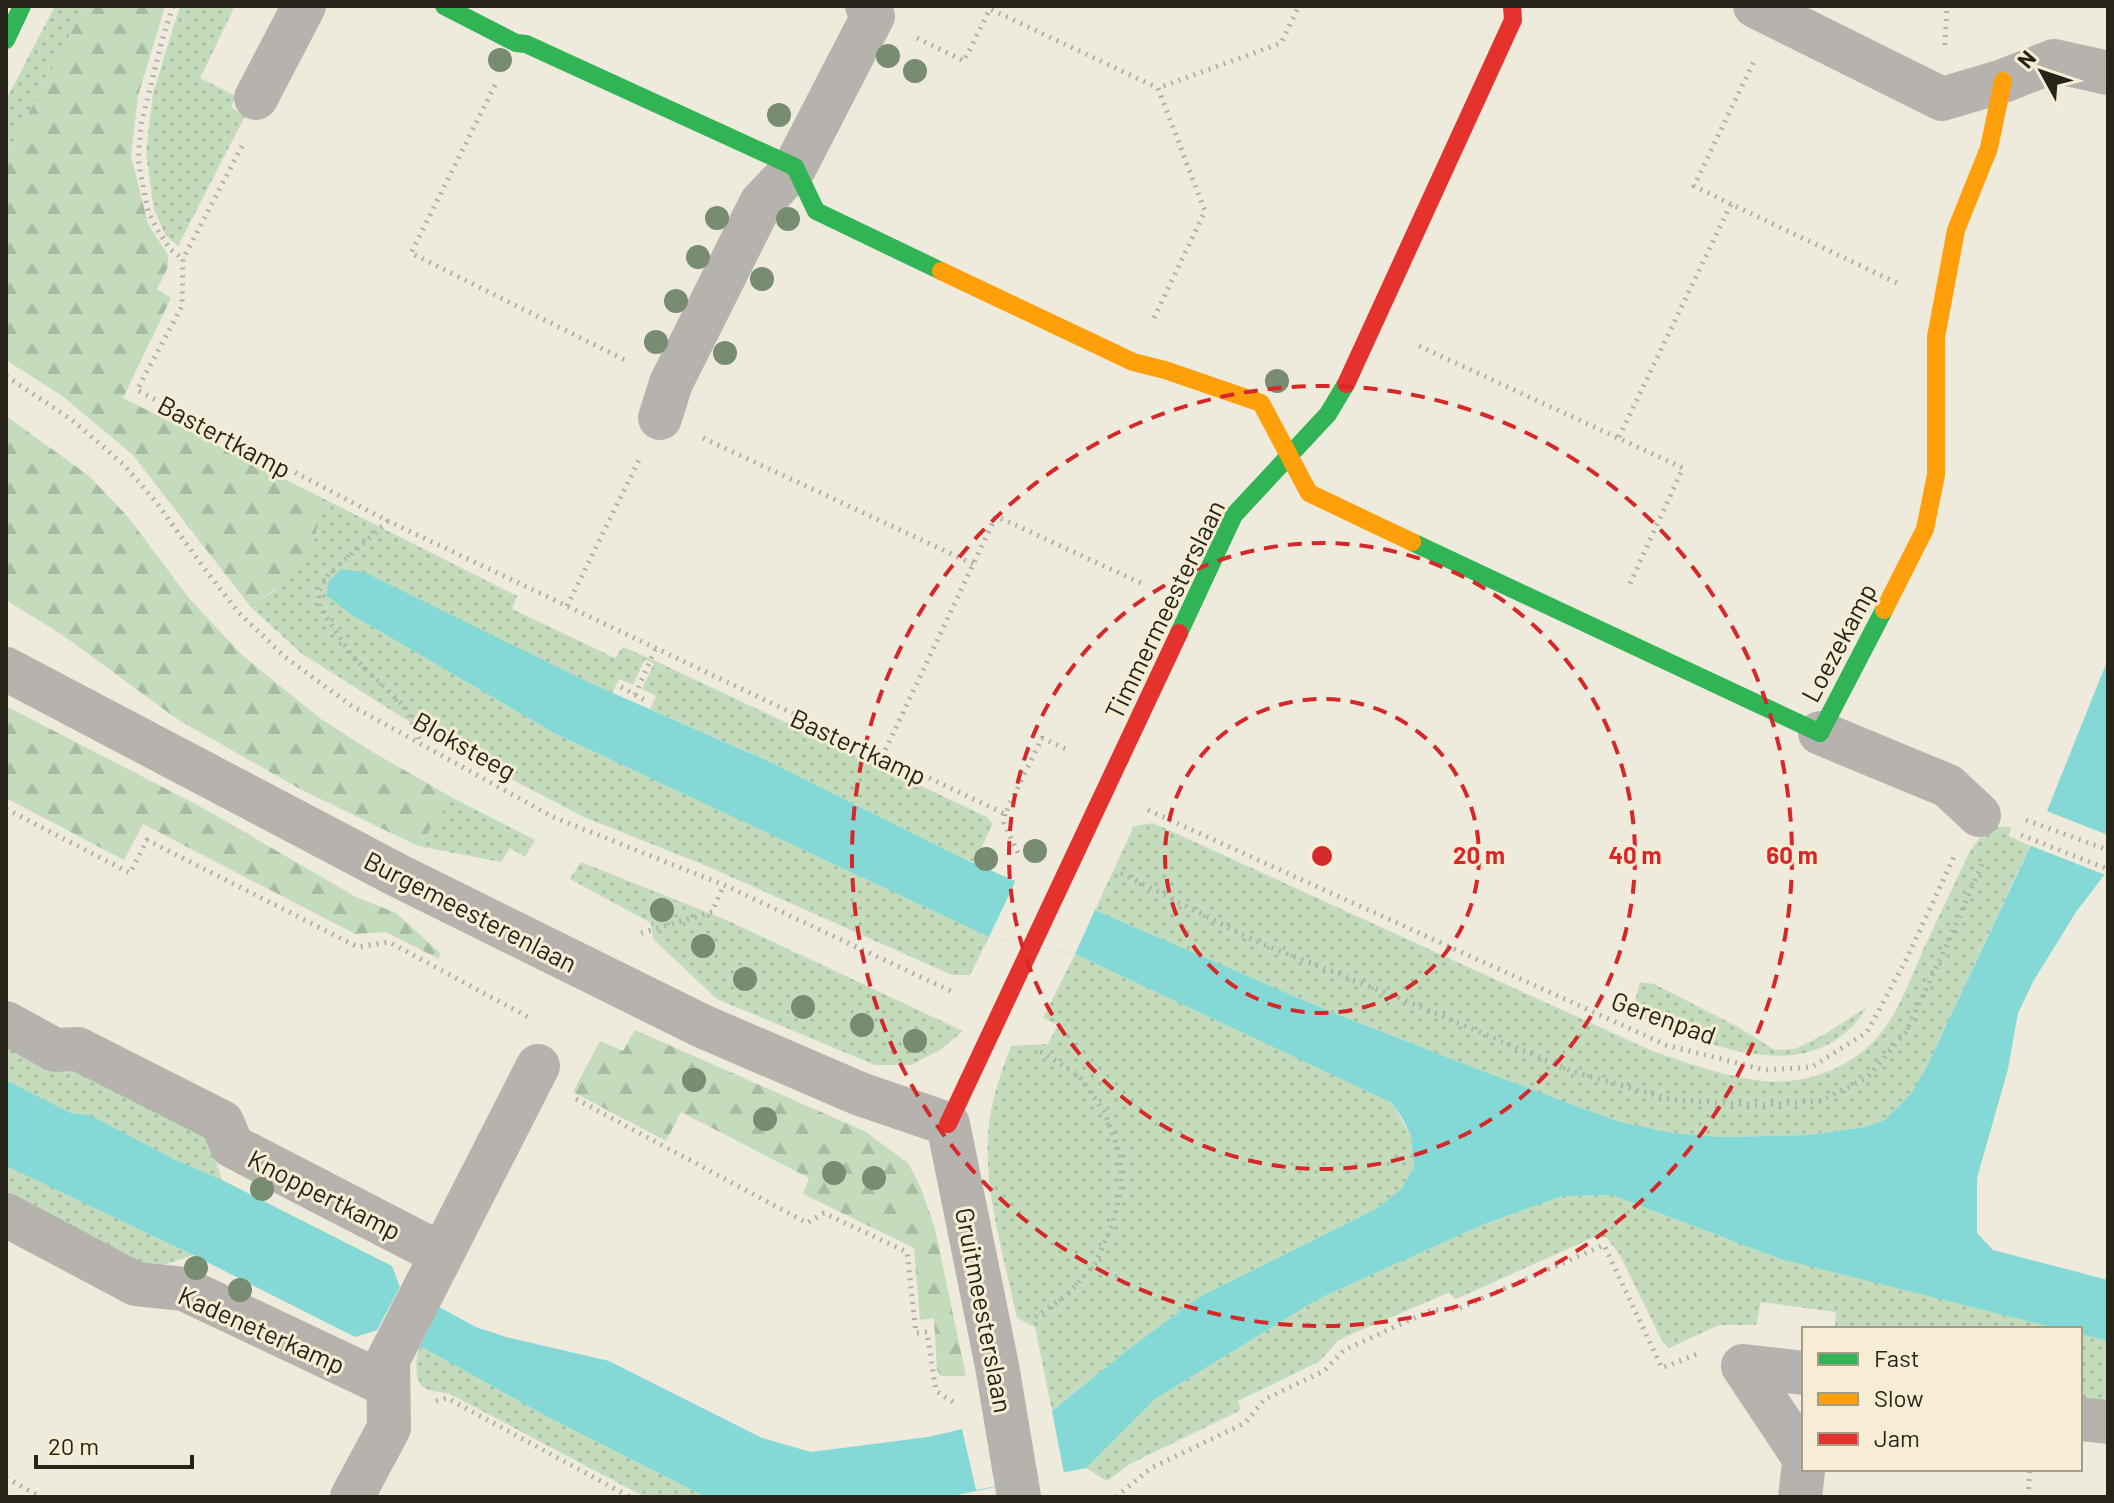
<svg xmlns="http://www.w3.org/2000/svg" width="2114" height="1503" font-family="Barlow,sans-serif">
<defs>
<pattern id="grass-dots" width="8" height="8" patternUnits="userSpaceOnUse" patternTransform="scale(2)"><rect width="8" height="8" fill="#c4dcbc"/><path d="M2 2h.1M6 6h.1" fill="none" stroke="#a8bca1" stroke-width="1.8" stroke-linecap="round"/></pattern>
<pattern id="forest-firs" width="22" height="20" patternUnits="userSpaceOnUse" patternTransform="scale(2)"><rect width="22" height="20" fill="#c4dcbc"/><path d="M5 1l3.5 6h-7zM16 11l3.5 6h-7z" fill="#a8bca1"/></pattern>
</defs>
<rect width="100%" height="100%" fill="#eeeadc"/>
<!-- grass -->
<path fill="url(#grass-dots)" d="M 55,6 L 85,6 L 6,156 L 6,100 Z
M 180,6 L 235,6 L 200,78 L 236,96 L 231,107 L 245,116 L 178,246 L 166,236 L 154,210 L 146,153 L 153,93 Z
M 322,498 L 517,596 L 512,609 L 615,658 L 623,647 L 651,659 L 987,817 L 993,824 L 974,862 L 960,857 L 766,760 L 650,709 L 656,696 L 642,689 L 654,664 L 645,659 L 633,685 L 619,679 L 612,693 L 590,683 L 327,596 L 350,614 L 554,733 L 989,937 L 970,975 L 952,975 L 709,867 L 586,818 L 449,747 L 301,653 L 250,606 L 273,592 L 315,538 Z
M 453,798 L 535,840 L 525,857 L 510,848 L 501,862 L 418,846 Z
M 1153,823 L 1652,1051 C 1688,1063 1725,1077 1763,1081 C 1804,1085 1846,1070 1874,1041 C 1897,1017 1910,980 1923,950 C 1939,917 1954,884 1970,851 C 1984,832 1986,825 2011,827 L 2009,836 L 2030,846 L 1927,1066 L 1912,1092 L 1899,1106 L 1884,1120 L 1865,1127 L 1809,1135 L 1722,1137 L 1672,1133 L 1617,1121 L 1480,1070 L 1324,1009 L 1095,910 L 1134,826 Z
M 581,862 L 724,919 L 963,1031 L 940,1050 L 911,1065 L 875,1065 L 717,999 L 653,939 L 651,923 L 570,879 Z
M 1075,954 L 1392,1103 L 1411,1136 L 1414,1167 L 1401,1189 L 1374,1210 L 1199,1297 L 1126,1351 L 1052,1411 L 1035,1327 L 1017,1318 C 1004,1256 980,1180 990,1117 C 994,1092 1002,1070 1011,1046 L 1048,1044 L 1058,1025 L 1043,1018 Z
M 1640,982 L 1654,984 L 1736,1026 L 1775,1050 L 1795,1049 L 1825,1034 L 1867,1007 C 1812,1095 1704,1043 1632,1013 Z
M 6,1042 L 65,1073 L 75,1069 L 208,1136 L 222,1180 L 174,1159 L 90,1115 L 71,1113 L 6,1080 Z
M 6,1166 L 193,1255 L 143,1272 L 6,1201 Z
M 1612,1195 L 1780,1259 L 2059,1329 L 1835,1329 L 1836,1312 L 1761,1302 L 1756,1325 L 1719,1325 L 1669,1348 L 1662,1341 L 1620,1255 L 1606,1237 L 1592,1238 L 1456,1299 L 1448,1293 L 1338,1340 L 1320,1361 L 1238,1401 L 1241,1410 L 1130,1464 L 1107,1481 L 1086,1468 L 1155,1399 L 1318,1299 L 1482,1225 L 1562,1196 Z
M 2080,1334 L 2108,1341 L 2108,1405 L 2080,1403 Z
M 420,1346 L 544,1415 L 706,1497 L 645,1497 L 450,1394 C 443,1392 431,1392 424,1388 C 413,1381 416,1356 420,1346 Z"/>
<!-- forest -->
<path fill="url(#forest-firs)" d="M 85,6 L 165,6 L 138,96 L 131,155 L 148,224 L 168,255 L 168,267 L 157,289 L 171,298 L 123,398 L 322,498 C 320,510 319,524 315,536 C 306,567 277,590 250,606 L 132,454 L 61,395 L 6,360 L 6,156 Z
M 6,416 L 89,476 L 128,517 L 188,597 L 243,656 L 321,719 L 371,751 L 453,798 L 418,846 L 300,789 L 177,719 L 64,636 L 6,600 Z
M 6,706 L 203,808 L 356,897 L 396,913 L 440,953 L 439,959 L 386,932 L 355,934 L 143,824 L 124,860 L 6,798 Z
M 635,1030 L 866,1132 L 908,1163 L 920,1186 L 935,1229 L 966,1376 L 941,1376 L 937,1370 L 934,1318 L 920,1320 L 914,1248 L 803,1194 L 809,1178 L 681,1112 L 666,1141 L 573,1092 L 600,1041 L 623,1051 Z"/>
<!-- water -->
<path fill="#84d8d6" d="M 341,569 L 364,572 L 590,683 L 766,760 L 960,857 L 1015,881 L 1095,910 L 1324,1009 L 1480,1070 L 1617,1121 L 1672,1133 L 1722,1137 L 1809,1135 L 1865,1127 L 1884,1120 L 1899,1106 L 1912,1092 L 1927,1066 L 2047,811 L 2108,659 L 2108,867 L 2105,874 L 2076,912 L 2034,980 L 2018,1013 L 2008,1069 L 1977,1178 L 1977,1233 L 1993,1250 L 2108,1280 L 2108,1341 L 2080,1334 L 2080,1329 L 2059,1329 L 1780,1259 L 1612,1195 L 1562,1196 L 1482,1225 L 1318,1299 L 1155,1399 L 1086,1468 L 947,1497 L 706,1497 L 544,1415 L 420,1346 L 439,1307 L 476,1327 L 506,1337 L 609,1361 L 762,1438 L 811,1452 L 928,1437 L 1006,1419 L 1052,1411 L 1126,1351 L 1199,1297 L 1374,1210 L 1401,1189 L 1414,1167 L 1411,1136 L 1403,1119 L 1392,1103 L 1075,954 L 989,937 L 554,733 L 350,614 L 327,596 L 328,582 Z
M 6,1080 L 71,1113 L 90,1115 L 174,1159 L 222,1180 L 392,1266 L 400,1287 L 377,1330 L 355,1337 L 193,1255 L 6,1166 Z"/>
<!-- pier -->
<path fill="#eeeadc" d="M 2044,810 L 2108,835 L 2108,876 L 2026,844 Z
M 1017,878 L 1095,910 L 1075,954 L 989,937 Z
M 1051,1406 L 1064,1473 L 976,1490 L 962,1429 Z"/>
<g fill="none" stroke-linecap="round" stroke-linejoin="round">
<!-- path -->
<path stroke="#b3b0ab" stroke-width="5" stroke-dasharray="2 6" stroke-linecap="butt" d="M 173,6 L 161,44 L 141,125 L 138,160 L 148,211 L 157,229 L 170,249 L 183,259
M 917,38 L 964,61 L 990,9 L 1158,88
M 1945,45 L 1947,6
M 495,85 L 411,253 L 627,361
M 242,146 L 183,259 L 182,306 L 137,390 L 388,521 L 1005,814 L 1042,738 L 1068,750
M 1731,204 L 1694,186 L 1754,61
M 1154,318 L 1205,211 L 1158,88 L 1281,43 L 1299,6
M 1419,346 L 1683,468 L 1628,588
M 6,376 L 72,420 L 124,465 L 156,502 L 204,568 L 239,613 L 285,657 L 352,706 L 553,817 L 724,885 L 955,993
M 1619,437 L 1731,204 L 1897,283
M 703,438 L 973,564
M 388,521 L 329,574 L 319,591 L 320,608 L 353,657 L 405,707 L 421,743
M 567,606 L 639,460
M 621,687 L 648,702
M 635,695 L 655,650
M 882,757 L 996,516 L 1145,585
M 6,809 L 130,873 L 147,840 L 358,947 L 389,942 L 528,1017
M 1148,810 L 1666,1045 L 1765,1070 L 1812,1067 L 1867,1032 L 1906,960 L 1954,857
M 1005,814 L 1004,823 L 1020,857
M 2026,820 L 2108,850
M 2021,835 L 2108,869
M 1121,873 L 1255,941 L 1421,1007 L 1571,1071 L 1673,1100 L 1757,1105 L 1820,1101 L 1867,1078 L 1905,1033 L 1946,947 L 1982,864
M 641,933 L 712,912 L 724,885
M 576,1099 L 807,1223 L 824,1213 L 907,1252 L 916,1333 L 927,1332 L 936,1391 L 953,1402
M 1035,1317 L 1067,1295 L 1095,1264 L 1112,1225 L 1121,1191 L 1120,1154 L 1105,1113 L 1079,1076 L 1037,1049
M 436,1401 L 447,1398 L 630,1497
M 6,1478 L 41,1497
M 1116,1497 L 1151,1468 L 1245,1423 L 1265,1399 L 1324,1371 L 1344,1350 L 1432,1310 L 1458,1309 L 1604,1245 L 1662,1368 L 1697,1354
M 2028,1497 L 2030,1469"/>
<!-- street -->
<path stroke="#b6b3af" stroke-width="44" d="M 1755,6 L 1942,99 L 2003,81 L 2054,61 L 2108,73
M 256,98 L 304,6
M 660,418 L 671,383 L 761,203 L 795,167 L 873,16 L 867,6
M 6,669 L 399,876 L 702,1026 L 860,1094 L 948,1124 L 997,1366 L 1019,1497
M 1820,733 L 1948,786 L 1979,815
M 6,1023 L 55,1050 L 78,1049 L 222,1122 L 232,1146 L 441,1254
M 6,1215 L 136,1284 L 184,1289 L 387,1385
M 1743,1366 L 1804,1458
M 1743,1366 L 1804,1373
M 2080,1419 L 2108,1422
M 352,1497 L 389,1428 L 388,1360 L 538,1066
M 1800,1497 L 1804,1463"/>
<!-- fast -->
<path stroke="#30b455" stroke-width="18" d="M 444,6 L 516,43 L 526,44 L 795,167 L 816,211 L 941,271
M 6,40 L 22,6
M 1412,542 L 1820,733 L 1884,610
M 1179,633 L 1234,515 L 1328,414 L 1346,384"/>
<!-- slow -->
<path stroke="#ff9f0a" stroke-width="18" d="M 941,271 L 1133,362 L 1165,370 L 1261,403 L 1309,493 L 1412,542
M 1884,610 L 1925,529 L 1936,475 L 1936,337 L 1956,230 L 1989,148 L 2003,81"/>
<!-- jam -->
<path stroke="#e5322d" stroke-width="18" d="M 1346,384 L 1513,20 L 1512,6
M 948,1124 L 1179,633"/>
</g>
<!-- trees -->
<g fill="#778c70">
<circle cx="888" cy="56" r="12"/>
<circle cx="500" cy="60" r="12"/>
<circle cx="915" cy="71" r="12"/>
<circle cx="779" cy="115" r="12"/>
<circle cx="717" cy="218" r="12"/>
<circle cx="788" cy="219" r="12"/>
<circle cx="698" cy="257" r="12"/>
<circle cx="762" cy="279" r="12"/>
<circle cx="676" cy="301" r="12"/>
<circle cx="656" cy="342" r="12"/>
<circle cx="725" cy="353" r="12"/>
<circle cx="1277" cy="381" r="12"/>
<circle cx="1035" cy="851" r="12"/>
<circle cx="986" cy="859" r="12"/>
<circle cx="662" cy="910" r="12"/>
<circle cx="703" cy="946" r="12"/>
<circle cx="745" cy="979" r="12"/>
<circle cx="803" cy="1007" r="12"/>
<circle cx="862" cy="1025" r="12"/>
<circle cx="915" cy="1041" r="12"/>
<circle cx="694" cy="1080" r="12"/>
<circle cx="765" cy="1119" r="12"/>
<circle cx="834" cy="1173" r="12"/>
<circle cx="874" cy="1178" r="12"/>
<circle cx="262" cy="1189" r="12"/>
<circle cx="196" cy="1268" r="12"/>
<circle cx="240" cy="1290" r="12"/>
</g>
<!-- distance rings -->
<g fill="none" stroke="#d62828" stroke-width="4" stroke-dasharray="14 10">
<circle cx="1322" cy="856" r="157"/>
<circle cx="1322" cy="856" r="313"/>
<circle cx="1322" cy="856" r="470"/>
</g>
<g text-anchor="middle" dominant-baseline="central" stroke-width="6" stroke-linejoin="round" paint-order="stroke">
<!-- street labels -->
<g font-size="26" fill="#262319" stroke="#f6edd4">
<text transform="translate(225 436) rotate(28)">Bastertkamp</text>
<text transform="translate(1164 609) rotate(-64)">Timmermeesterslaan</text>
<text transform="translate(1838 642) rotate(-62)">Loezekamp</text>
<text transform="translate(465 745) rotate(29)">Bloksteeg</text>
<text transform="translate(859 746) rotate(25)">Bastertkamp</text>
<text transform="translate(471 911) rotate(27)">Burgemeesterenlaan</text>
<text transform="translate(1664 1017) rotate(20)">Gerenpad</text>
<text transform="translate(325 1194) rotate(27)">Knoppertkamp</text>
<text transform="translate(985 1310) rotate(79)">Gruitmeesterslaan</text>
<text transform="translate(262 1329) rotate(24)">Kadeneterkamp</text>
</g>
</g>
<circle cx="1322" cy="856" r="12" fill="#d62828" stroke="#f6edd4" stroke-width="4"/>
<g font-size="24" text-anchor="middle" font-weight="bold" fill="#d62828" stroke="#f6edd4" stroke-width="6" stroke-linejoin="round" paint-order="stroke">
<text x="1479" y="864">20 m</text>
<text x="1635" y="864">40 m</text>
<text x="1792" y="864">60 m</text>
</g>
<!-- border -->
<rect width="2114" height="1503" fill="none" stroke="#262319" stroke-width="16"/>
<!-- legend -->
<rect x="1802" y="1327" width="280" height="144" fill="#f6edd4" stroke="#a39c89" stroke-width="2"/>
<rect x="1818" y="1353" width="40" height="12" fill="#30b455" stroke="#a39c89" stroke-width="2"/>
<text x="1874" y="1367" font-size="24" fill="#262319">Fast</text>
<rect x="1818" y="1393" width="40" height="12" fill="#ff9f0a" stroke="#a39c89" stroke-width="2"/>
<text x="1874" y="1407" font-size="24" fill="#262319">Slow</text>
<rect x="1818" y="1433" width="40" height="12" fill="#e5322d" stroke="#a39c89" stroke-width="2"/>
<text x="1874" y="1447" font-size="24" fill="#262319">Jam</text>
<!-- north arrow -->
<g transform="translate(2042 72) rotate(310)" stroke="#f6edd4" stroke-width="6" paint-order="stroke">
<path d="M0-6L14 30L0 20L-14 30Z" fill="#262319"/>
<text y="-12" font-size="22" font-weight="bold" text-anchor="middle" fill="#262319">N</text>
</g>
<!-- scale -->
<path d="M36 1455v12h156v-12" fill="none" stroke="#262319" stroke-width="4"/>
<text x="48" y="1455" font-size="24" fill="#262319" stroke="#f6edd4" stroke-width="6" paint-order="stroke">20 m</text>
</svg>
